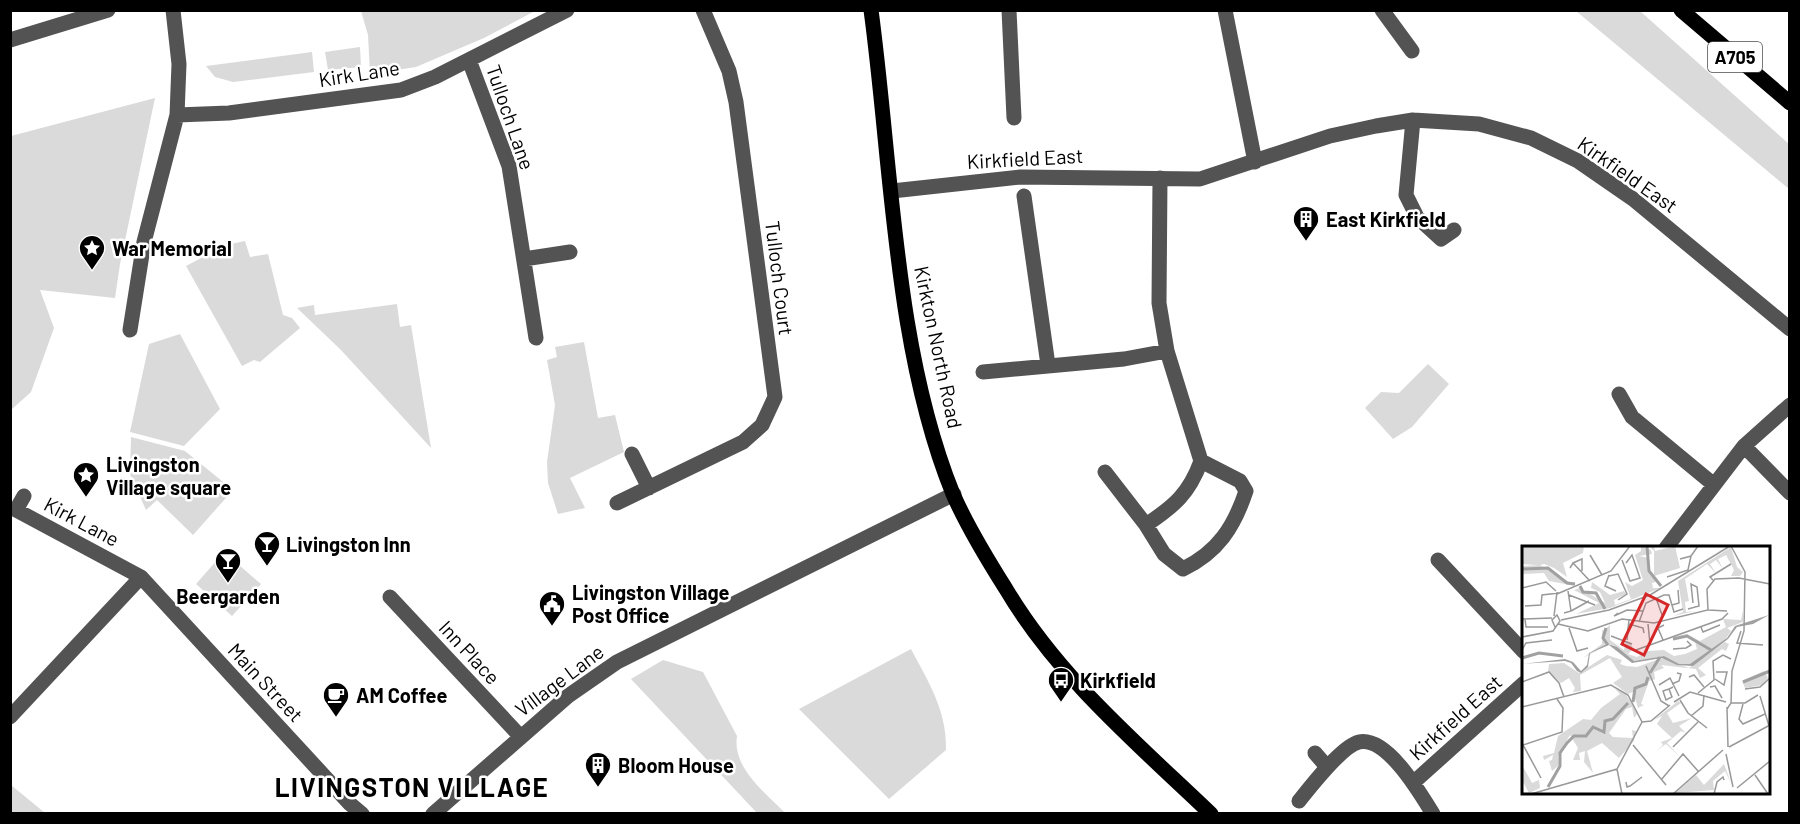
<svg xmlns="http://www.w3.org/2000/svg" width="1800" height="824" font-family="Barlow,sans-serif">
<rect width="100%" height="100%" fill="#fff"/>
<!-- green -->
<path fill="#dadada" d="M 361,11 L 361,10 L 535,11 L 484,38 L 416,67 L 370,74 L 368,35 Z
M 1576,11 L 1640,11 L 1789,144 L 1789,189 Z
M 360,47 L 361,67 L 328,70 L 325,52 Z
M 312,52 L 314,72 L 233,82 L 215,77 L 206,66 Z
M 155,98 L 120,264 L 115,298 L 40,290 L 54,328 L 31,392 L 11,410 L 11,136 Z
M 245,241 L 250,257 L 268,254 L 283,315 L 292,318 L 300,328 L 260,362 L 254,360 L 242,366 L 186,266 L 226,245 Z
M 397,304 L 400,327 L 411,325 L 431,448 L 341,350 L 297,308 L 314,305 L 315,315 Z
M 180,334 L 220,409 L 184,446 L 130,432 L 149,344 Z
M 584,342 L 598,418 L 615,415 L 624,452 L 570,478 L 585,508 L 558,514 L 548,483 L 547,462 L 555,405 L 547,360 L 557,357 L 555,347 Z
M 1428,364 L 1449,384 L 1412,427 L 1393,439 L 1365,408 L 1381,392 L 1399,393 Z
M 131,437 L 185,451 L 233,490 L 193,535 L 157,500 L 146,510 L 130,474 Z
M 224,552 L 261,584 L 232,616 L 196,584 Z
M 911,649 C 929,683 947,711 946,750 L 889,799 L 799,709 Z
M 663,660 L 703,672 L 737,736 C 732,768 765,792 785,813 L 757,813 L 631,679 Z
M 10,785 L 11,785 L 45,813 L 11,813 Z"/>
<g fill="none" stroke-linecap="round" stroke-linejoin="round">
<!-- minor -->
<path stroke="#535353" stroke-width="15" d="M 1009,10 L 1014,118
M 1225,10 L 1255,162
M 1382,10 L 1412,51
M 10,40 L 108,10
M 469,60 L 509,166 L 536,338
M 177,115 L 229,113 L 401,90 L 435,77 L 567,10
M 1413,120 L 1406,195 L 1417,217 L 1441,239 L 1454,230
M 892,191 L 1020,177 L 1200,179 L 1330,136 L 1376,126 L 1413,120 L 1479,124 L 1531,138 L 1578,161 L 1633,199 L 1790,329
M 1024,196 L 1048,365
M 524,259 L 570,252
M 130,330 L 144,242 L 177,115 L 179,64 L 173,10
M 983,372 L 1124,359 L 1167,351
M 1619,394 L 1632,417 L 1713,484
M 1744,446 L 1790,493
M 632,454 L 649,488
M 1105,472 L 1146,525 L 1164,554 L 1183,569 C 1218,552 1234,527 1246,491 L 1240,481 L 1201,461 L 1167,351 L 1159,303 L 1160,178
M 24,496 L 16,510 L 141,577 L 349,803 L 362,814
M 617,503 L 743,442 L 762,425 L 775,397 L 736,102 L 729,71 L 703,10
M 1146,525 C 1174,506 1189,494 1201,461
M 1666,548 L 1744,446 L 1790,405
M 1438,560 L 1524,652
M 390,597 L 520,736
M 10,717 L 141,577
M 1315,753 L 1327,767
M 1414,782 L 1524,683
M 1299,801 C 1311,786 1342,746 1359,742 C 1387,736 1420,793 1433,814
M 433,814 L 568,696 L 617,662 L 954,494"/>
<!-- major -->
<path stroke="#000" stroke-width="15" d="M 871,10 C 892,165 894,349 953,494 C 967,526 987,559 1006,589 C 1058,677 1138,744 1211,814
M 1681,10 L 1790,103"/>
</g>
<!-- icons -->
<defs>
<g id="building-pin" transform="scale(1.35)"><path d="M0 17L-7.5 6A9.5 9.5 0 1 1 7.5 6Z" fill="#000" stroke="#fff"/><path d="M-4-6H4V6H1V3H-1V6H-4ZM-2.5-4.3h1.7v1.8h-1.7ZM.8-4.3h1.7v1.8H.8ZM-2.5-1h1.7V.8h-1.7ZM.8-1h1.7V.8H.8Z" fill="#fff"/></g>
<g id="sight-pin" transform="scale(1.35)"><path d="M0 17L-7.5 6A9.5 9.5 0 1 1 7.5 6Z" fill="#000" stroke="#fff"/><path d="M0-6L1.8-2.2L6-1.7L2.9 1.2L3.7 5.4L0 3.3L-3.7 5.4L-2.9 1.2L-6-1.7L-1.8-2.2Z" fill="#fff"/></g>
<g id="bar-pin" transform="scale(1.35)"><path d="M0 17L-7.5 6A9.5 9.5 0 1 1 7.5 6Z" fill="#000" stroke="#fff"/><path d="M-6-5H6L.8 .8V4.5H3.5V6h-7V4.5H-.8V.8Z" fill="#fff"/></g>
<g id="civic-pin" transform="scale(1.35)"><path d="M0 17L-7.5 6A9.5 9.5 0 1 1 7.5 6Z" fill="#000" stroke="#fff"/><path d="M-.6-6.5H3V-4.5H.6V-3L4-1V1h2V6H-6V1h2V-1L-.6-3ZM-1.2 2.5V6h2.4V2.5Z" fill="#fff"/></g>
<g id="bus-pin" transform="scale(1.35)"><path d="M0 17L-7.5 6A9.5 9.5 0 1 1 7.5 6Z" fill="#000" stroke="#fff"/><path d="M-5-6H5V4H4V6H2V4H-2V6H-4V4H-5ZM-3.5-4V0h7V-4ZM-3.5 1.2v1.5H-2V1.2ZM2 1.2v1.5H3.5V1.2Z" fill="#fff"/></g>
<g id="cafe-pin" transform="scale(1.35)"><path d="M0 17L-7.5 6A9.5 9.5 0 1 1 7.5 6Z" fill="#000" stroke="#fff"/><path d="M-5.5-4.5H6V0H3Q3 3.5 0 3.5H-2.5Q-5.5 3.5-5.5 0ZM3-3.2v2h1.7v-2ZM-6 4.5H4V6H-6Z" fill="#fff"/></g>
</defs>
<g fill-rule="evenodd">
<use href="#building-pin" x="1306" y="219"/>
<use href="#sight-pin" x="92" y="248"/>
<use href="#sight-pin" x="86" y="475"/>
<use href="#bar-pin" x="267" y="544"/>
<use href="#bar-pin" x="228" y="561"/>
<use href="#civic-pin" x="552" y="604"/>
<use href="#bus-pin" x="1061" y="680"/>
<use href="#cafe-pin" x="336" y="695"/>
<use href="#building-pin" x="598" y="765"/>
</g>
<g text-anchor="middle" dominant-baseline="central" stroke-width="5" stroke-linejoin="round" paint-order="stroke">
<!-- shield labels -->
<rect fill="#fff" stroke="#4c4c4c" stroke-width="1.5" x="1708" y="42" width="54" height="30" rx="4.5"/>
<g font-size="18" font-weight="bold" fill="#000">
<text x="1735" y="57">A705</text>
</g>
<!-- street labels -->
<g font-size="20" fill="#000" stroke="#fff">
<text transform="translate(359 73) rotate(-9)">Kirk Lane</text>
<text transform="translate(511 117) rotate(71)">Tulloch Lane</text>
<text transform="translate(1025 158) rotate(-3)">Kirkfield East</text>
<text transform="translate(1628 174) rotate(35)">Kirkfield East</text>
<text transform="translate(780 278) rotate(83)">Tulloch Court</text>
<text transform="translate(939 347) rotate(78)">Kirkton North Road</text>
<text transform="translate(82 521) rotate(28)">Kirk Lane</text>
<text transform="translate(470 652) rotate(47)">Inn Place</text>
<text transform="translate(559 680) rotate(-37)">Village Lane</text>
<text transform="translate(266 682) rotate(47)">Main Street</text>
<text transform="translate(1455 717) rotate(-42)">Kirkfield East</text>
</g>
<!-- poi labels -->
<g font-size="20" font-weight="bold" fill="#000" stroke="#fff" text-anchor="start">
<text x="1326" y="219">East Kirkfield</text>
<text x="112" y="248">War Memorial</text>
<text x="106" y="464">Livingston<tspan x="106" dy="23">Village square</tspan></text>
<text x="286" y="544">Livingston Inn</text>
<text x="572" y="592">Livingston Village<tspan x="572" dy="23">Post Office</tspan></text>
<text x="228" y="596" text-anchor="middle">Beergarden</text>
<text x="1080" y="680">Kirkfield</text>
<text x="356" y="695">AM Coffee</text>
<text x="618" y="765">Bloom House</text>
</g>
<!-- district labels -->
<g font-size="26" font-weight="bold" letter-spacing="1.5" fill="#000" stroke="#fff">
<text x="412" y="786">LIVINGSTON VILLAGE</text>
</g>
</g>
<!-- overview -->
<g transform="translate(1522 546)">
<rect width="248" height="248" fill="#fff"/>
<path d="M 0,0 L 62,0 L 61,7 L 41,17 L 45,31 L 32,22 L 22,18 L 18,19 L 54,40 L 27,35 L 22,27 L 0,28 L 0,20 L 16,19 L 0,18 ZM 119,0 L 129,4 L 130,8 L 117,10 L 127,12 L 128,29 L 137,35 L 130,37 L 131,42 L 139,42 L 88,62 L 54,68 L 77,57 L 52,44 L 58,42 L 83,57 L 78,46 L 69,42 L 70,36 L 88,49 L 102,45 L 104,48 L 92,54 L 93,59 L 109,53 L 103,36 L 110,40 L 121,34 L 113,9 L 119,5 ZM 127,0 L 132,0 L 133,5 L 153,0 L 158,22 L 132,30 L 132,5 ZM 209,1 L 215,21 L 221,26 L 218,30 L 209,30 L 212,24 L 204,9 L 196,13 L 201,23 L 194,14 L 188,18 L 194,27 L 185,18 L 163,33 L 167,55 L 163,56 L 164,66 L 173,65 L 151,70 L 161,66 L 156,35 ZM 221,65 L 221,76 L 205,82 L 209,85 L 202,95 L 172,118 L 157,119 L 142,110 L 111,115 L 87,98 L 61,112 L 80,98 L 80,85 L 88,79 L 88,94 L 102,104 L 104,95 L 109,98 L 111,103 L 106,108 L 115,111 L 125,105 L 142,104 L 152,110 L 163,108 L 175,103 L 173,96 L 165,90 L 150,91 L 165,88 L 178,95 L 204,81 L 201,73 L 219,74 ZM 203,96 L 207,98 L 204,105 L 200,103 L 176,122 L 184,129 L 178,132 L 174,123 L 139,119 L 142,122 L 132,126 L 133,133 L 127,135 L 119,158 L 122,159 L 116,162 L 111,146 L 106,148 L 91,137 L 100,131 L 88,112 L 58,129 L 59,145 L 51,146 L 53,142 L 47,132 L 39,137 L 26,125 L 27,118 L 42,117 L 57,127 L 85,109 L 100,114 L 98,118 L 104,120 L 115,121 L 140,112 L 167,122 ZM 242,125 L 246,132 L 241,139 L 223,142 L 220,135 ZM 93,143 L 103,147 L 116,167 L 112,172 L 110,161 L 104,163 L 87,187 L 91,191 L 111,192 L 110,184 L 114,185 L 112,195 L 97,212 L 80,197 L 65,205 L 71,227 L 62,216 L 63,205 L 57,207 L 58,214 L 51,214 L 56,202 L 48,189 L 36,210 L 37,219 L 30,225 L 27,215 L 30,214 L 31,209 L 22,214 L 21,210 L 32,207 L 36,190 L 61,173 L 69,174 L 79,162 L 98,148 ZM 156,155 L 159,157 L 145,167 L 151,177 L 170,172 L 157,180 L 164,187 L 159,185 L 145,197 L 158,211 L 144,198 L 134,205 L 141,199 L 139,196 L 150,192 L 135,178 L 140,170 L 132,174 ZM 202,218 L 209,237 L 203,225 L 191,235 L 192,244 L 153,247 L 174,229 L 182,239 ZM 0,219 L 10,237 L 17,234 L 18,242 L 7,247 L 0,234 Z" fill="#dadada"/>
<path d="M 247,69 L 231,78 L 215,81 L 206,93 L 171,120 L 155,119 L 140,112 L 110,117 L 87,99 L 68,107 L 66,121 L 59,127 L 55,125 L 49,117 L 43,115 L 0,118 L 43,113 L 51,116 L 59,125 L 65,119 L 67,107 L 85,98 L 95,101 L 112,115 L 142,110 L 157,118 L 168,118 L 205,92 L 213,80 Z" fill="#a1a1a1"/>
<path fill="none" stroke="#a1a1a1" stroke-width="3" d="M 125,0 L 127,25 L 139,40M 0,23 L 26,22 L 45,37 L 53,38M 58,40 L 61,46 L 74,47 L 83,63M 84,82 L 81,92 L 86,99M 151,93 L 165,90 L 189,104M 0,112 L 17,107 L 41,110M 128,127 L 138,111M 221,136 L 248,125M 111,156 L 113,142 L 124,138 L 126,131M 26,241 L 38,220 L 38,207 L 45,197 L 52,190 L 64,190 L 71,181 L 82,186 L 83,175 L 91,173 L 106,157"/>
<path fill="none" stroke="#999" stroke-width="1.5" d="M 68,9 L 80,29M 158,13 L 169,10 L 176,0M 100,14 L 108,35 L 118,32 L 110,9 L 104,17M 51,17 L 60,13 L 60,25M 48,22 L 51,17 L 68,35M 87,29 L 83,40 L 94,45M 87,30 L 96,28 L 105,48 L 96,54M 145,31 L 166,24 L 169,10M 191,34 L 188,31 L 209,18M 0,42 L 24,36 L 34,45M 35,48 L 89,25 L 108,0M 47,49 L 73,59M 134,52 L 140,69M 150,59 L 157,57 L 156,44M 3,60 L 19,59 L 20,49 L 37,47M 166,63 L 177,60 L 175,41 L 169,38 L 171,57M 186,64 L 205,65M 49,65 L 67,55M 42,67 L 49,65 L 46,45M 96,67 L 92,70 L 105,64 L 121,65M 32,70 L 35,46M 0,73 L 30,72M 3,73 L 4,81 L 26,81M 39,74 L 87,64 L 128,49 L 208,0M 117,76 L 124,57 L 142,49 L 147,49 L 152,66 L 161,63M 36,78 L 66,85 L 100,73 L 132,77 L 186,64 L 185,43 L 193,33 L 217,32 L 248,38M 107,78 L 121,82 L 122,87M 126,78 L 128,98M 179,81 L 181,86 L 198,79M 47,82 L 55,105 L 66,102M 219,85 L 215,97 L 241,99M 89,90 L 110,98M 0,91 L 31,85 L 38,75 L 35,69 L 30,74 L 33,81M 105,94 L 107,73M 141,94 L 136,82 L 142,79M 151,103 L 164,102 L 169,99 L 165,95M 0,104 L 4,97 L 30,94M 114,104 L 200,73 L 206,67M 124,120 L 139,155 L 147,160M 167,131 L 172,129 L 182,141M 193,133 L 202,139 L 205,126 L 194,126M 0,136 L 27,126 L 37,137 L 42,151M 150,138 L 157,135 L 159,128 L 155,127M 137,139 L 148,132 L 157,150M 188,141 L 193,140 L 200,152M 147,143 L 141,145 L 144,154 L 150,151 L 147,143 L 151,141M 223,143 L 238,141 L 248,132M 176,147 L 192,134 L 191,115 L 201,109 L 209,113M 238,150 L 247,180M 158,154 L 166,167 L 185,182M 152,156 L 168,146 L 204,156M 209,157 L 223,157 L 236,149M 221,158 L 217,173 L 221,178 L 243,168M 0,161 L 89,139 L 106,149 L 120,176 L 95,223 L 9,248M 205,161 L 206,201M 205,163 L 209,157 L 210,125 L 222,85 L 223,26 L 209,0M 169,170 L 181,160 L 182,149M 120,176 L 129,175 L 148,159M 0,197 L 19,232M 1,199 L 40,186 L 41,162 L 35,153M 111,199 L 144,239M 151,201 L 176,176M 207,201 L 248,179M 204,208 L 211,241M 95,223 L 100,248M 233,229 L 246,248M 139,234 L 161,208 L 176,225M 104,236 L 105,241 L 108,240 L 120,231M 215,242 L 248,215M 151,248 L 201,204M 192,248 L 195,236 L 201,231 L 202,234"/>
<path fill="#d62828" fill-opacity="0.15" stroke="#d62828" stroke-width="3" d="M 124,48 L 146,59 L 122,109 L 100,98 Z"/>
<rect width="248" height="248" fill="none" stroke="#000" stroke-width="3"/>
</g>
<!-- border -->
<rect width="1800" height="824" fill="none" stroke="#000000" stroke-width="24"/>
</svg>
